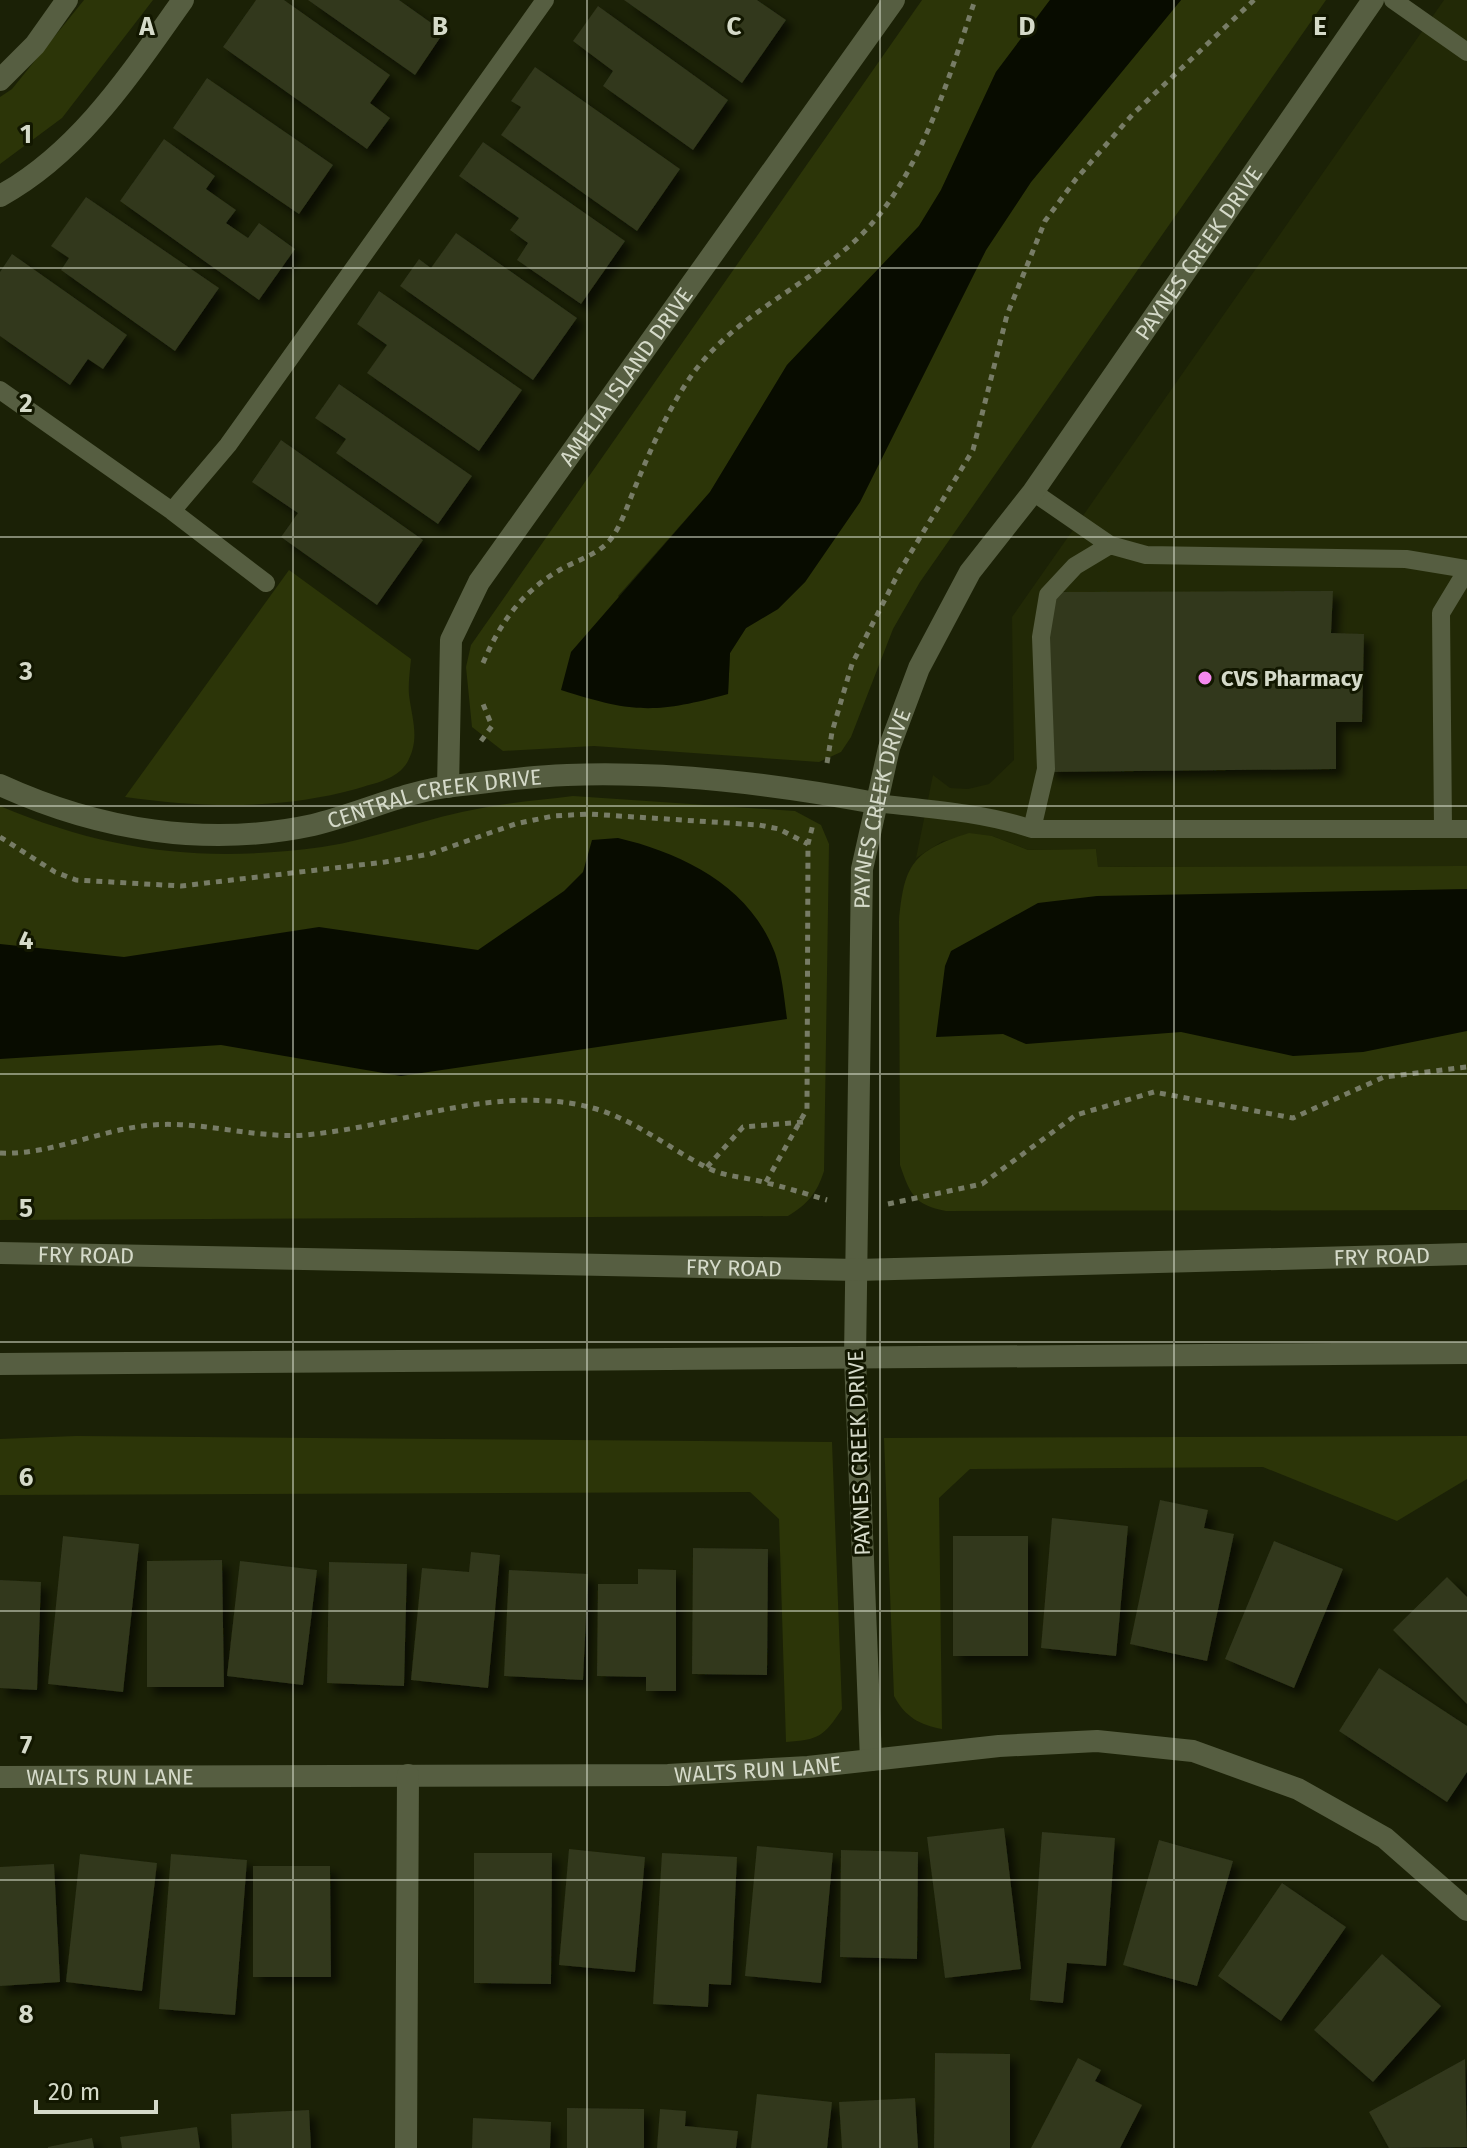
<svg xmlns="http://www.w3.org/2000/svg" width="1467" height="2148" font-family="'Fira Sans',sans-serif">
<defs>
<filter id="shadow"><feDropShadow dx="7" dy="7" stdDeviation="4" flood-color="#0009"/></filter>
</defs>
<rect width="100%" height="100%" fill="#1b2106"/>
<!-- built -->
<path fill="#222906" d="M 1444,0 L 1467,0 L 1467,866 L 1098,867 L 1096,849 L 1028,850 L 992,836 L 943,841 L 916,858 L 933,775 L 950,788 L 968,789 L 989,784 L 1014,760 L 1012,617 Z"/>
<!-- green -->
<path fill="#2c3508" d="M 84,0 L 153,0 L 62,118 L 0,164 L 0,97 L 12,89 Z
M 922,0 L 1050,0 L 996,72 L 941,190 L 919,226 L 787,365 L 710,492 L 618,596 L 728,694 L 730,653 L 746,628 L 778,609 L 805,582 L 860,502 L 986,250 L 1031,182 L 1181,0 L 1326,0 L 920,582 L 893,629 L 851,737 L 841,752 L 819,762 L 594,746 L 503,751 L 472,727 L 466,667 L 471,645 Z
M 289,570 L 411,659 C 410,671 408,683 409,695 C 412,719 420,738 408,761 C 398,780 374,783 356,789 C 279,810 203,808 125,797 Z
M 573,796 L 795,811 L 821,825 L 829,844 L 824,1171 C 817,1193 808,1204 788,1216 L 0,1220 L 0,806 C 109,852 205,863 322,847 C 376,839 428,817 482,808 C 512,802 543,800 573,796 Z
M 969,833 L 992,836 L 1028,850 L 1096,849 L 1098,867 L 1467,866 L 1467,1210 L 946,1211 C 914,1205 910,1194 900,1165 L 899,922 C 904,865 912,851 969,833 Z
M 76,1436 L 832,1442 L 842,1709 C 824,1736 819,1740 786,1742 L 779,1519 L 750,1492 L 0,1495 L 0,1439 Z
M 1467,1436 L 1467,1479 L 1397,1521 L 1263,1467 L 970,1469 L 939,1498 L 942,1729 C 920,1725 905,1717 894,1696 L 884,1438 Z"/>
<!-- water -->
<path fill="#080c00" d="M 1050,0 L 1181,0 L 1031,182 L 986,250 L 860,502 L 805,582 L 778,609 L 746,628 L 730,653 L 728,694 C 655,714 633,713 561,690 L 571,652 L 710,492 L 787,365 L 919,226 L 941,190 L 996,72 Z
M 618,838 C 682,853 750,886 775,953 C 782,974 784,997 787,1019 L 401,1076 L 221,1045 L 0,1059 L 0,944 L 124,957 L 319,927 L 478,950 L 564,891 L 583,872 L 592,840 Z
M 1467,889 L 1467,1031 L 1363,1052 L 1293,1056 L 1181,1032 L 1026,1044 L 1003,1034 L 936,1037 L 945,966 L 951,951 L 1038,903 L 1097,896 Z"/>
<!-- building -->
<path fill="#31371c" filter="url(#shadow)" d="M 256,0 L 284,0 L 390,75 L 370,103 L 390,118 L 367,149 L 223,47 Z
M 308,0 L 399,0 L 444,32 L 415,75 Z
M 624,0 L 757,0 L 786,20 L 742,83 Z
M 598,6 L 728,100 L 693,150 L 603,86 L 613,71 L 573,41 Z
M 535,67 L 680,169 L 637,231 L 501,135 L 521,107 L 511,101 Z
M 207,78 L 333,165 L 299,214 L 173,128 Z
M 164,139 L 215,176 L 206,189 L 236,210 L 226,223 L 248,238 L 259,223 L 295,249 L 259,300 L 120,201 Z
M 483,142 L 625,241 L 581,304 L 517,260 L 528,243 L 510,230 L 519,218 L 459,176 Z
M 86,197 L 219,288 L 175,351 L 61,270 L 69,258 L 51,246 Z
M 456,233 L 577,318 L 533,380 L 400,286 L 419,259 L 431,268 Z
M 12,254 L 127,335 L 103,369 L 88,359 L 70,385 L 0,336 L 0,272 Z
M 379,291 L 522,390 L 479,451 L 367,373 L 387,345 L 357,324 Z
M 339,384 L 472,476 L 438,524 L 336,453 L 346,439 L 315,418 Z
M 281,440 L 423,540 L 377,605 L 281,537 L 298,513 L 252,482 Z
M 1333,591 L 1331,633 L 1364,634 L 1362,722 L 1336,722 L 1336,769 L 1048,772 L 1047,592 Z
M 1160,1500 L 1208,1510 L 1204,1528 L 1234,1534 L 1207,1661 L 1130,1644 Z
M 1052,1518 L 1128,1526 L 1116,1656 L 1041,1648 Z
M 63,1536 L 139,1544 L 123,1692 L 48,1684 Z
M 953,1536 L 1028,1536 L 1028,1656 L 953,1656 Z
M 1274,1541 L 1343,1569 L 1294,1688 L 1225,1659 Z
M 693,1548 L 768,1549 L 767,1675 L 692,1674 Z
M 471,1552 L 500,1555 L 488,1688 L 411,1680 L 422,1568 L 469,1572 Z
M 222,1560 L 224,1687 L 147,1687 L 147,1561 Z
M 240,1561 L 317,1570 L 303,1685 L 227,1676 Z
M 329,1562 L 407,1564 L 404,1686 L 327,1683 Z
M 638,1569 L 676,1570 L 676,1691 L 646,1691 L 646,1677 L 597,1676 L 598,1584 L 638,1584 Z
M 509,1570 L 588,1574 L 583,1680 L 504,1676 Z
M 1447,1577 L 1467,1597 L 1467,1704 L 1393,1630 Z
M 0,1580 L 41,1582 L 37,1690 L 0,1688 Z
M 1379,1668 L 1467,1726 L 1467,1772 L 1447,1802 L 1339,1731 Z
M 1004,1828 L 1021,1969 L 945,1978 L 927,1837 Z
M 1042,1832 L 1115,1838 L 1106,1966 L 1067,1963 L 1063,2003 L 1030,2000 Z
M 1159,1840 L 1233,1861 L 1197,1986 L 1123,1965 Z
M 757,1846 L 833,1853 L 821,1983 L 745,1976 Z
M 569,1849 L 645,1857 L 635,1972 L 559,1965 Z
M 841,1850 L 918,1852 L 917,1959 L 840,1957 Z
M 474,1853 L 552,1853 L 551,1984 L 474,1983 Z
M 662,1853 L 737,1857 L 731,1985 L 709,1984 L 708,2007 L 653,2004 Z
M 80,1854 L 157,1863 L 142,1991 L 66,1982 Z
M 171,1854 L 247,1860 L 235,2015 L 159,2009 Z
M 54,1864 L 60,1982 L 0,1986 L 0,1867 Z
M 253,1866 L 330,1866 L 331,1977 L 253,1977 Z
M 1282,1883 L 1346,1927 L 1281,2021 L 1218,1976 Z
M 1382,1954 L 1441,2006 L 1373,2082 L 1314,2030 Z
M 935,2053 L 1010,2054 L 1010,2148 L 934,2148 Z
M 1078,2058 L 1101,2070 L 1095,2081 L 1142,2105 L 1120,2148 L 1031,2148 Z
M 1465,2059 L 1467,2147 L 1389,2148 L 1369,2112 Z
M 757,2094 L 832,2102 L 827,2148 L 751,2148 Z
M 915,2098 L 918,2148 L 842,2148 L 839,2102 Z
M 567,2108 L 644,2109 L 644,2148 L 567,2148 Z
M 660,2109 L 686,2111 L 685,2126 L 738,2131 L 736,2148 L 657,2148 Z
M 309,2110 L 311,2148 L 232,2148 L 231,2114 Z
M 473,2118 L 551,2122 L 550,2148 L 472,2148 Z
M 197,2127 L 200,2148 L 122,2148 L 120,2137 Z
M 92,2138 L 94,2148 L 48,2148 L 48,2147 Z"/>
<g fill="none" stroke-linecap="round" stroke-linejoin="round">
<!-- path -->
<path stroke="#777c66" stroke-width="5" stroke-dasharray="6 6" stroke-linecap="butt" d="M 483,663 C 500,623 521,593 558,571 C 574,561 598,555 610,540 C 622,525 628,503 636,485 C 652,446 669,407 694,372 C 738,313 806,287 858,238 C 919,181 949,77 975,0
M 481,741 L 492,726 L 483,704
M 827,763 L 832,732 L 852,664 L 899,572 L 973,450 L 1007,315 L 1045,221 L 1076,179 L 1133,114 L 1254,0
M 0,837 L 55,872 L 76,880 L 181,886 L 385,862 L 430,854 L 515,824 L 553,816 L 589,814 L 759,825 L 779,829 L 808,844
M 0,1153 C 47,1155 90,1134 136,1127 C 192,1117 249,1139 305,1135 C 395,1127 477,1090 569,1103 C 627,1111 661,1145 710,1169 C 727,1177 745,1177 763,1182 C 785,1187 806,1194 827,1200
M 707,1167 L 743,1127 L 803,1122
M 766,1182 L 807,1109 L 808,844 L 813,824
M 888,1204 L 982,1184 L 1076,1115 L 1154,1092 L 1293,1118 L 1384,1077 L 1467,1067"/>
<!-- service -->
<path stroke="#565e41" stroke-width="18" d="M 1393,0 L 1467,52
M 0,390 L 172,511 L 266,583
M 1033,492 L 1110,545 L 1146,555 L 1406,559 L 1467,569
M 172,511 L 228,445 L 545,0
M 875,803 C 928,809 981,812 1032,829 L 1467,829
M 1443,828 L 1441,613 L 1467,570
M 1032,829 L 1046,769 L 1041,637 L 1048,595 L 1075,566 L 1110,545"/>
<!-- minor -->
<g stroke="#565e41" stroke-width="22">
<path d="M 0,80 L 35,45 L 67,0"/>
<path d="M 0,196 C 80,152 131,73 183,0"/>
<path id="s1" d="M 0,785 C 98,830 207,848 313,825 C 359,814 406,791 453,786 C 491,782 530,776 567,775 C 671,771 774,784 875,803"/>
<path id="s2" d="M 448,787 L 451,640 L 479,582 L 894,0"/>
<path id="s3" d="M 871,1760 L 855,1358 L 862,869 L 889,748 L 919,668 L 970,572 L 1033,492 L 1373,0"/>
<path id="s4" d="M 0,1777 L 668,1775 L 808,1767 L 999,1746 L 1097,1741 L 1193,1751 L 1298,1789 L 1385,1838 L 1467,1910"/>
<path d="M 406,2148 L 408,1775"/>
</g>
<!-- secondary -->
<g stroke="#565e41" stroke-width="22">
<path id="s5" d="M 0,1253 L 857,1270 L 1467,1254"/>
<path d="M 0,1364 L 1467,1353"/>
</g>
</g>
<!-- grid -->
<path fill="none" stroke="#d5dac9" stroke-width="2" stroke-opacity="0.55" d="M 293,0 L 293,2148M 587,0 L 587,2148M 880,0 L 880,2148M 1174,0 L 1174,2148M 0,268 L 1467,268M 0,537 L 1467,537M 0,806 L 1467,806M 0,1074 L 1467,1074M 0,1342 L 1467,1342M 0,1611 L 1467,1611M 0,1880 L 1467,1880"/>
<!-- markers -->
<circle fill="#f689ee" stroke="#121700" stroke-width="3" cx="1205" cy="678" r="8"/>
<g text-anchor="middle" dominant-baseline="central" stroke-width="6" stroke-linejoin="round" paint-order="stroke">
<!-- street labels -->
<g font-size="22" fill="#d5dac9" stroke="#121700">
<text stroke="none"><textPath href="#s3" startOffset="1602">PAYNES CREEK DRIVE</textPath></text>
<text stroke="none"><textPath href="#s2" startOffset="464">AMELIA ISLAND DRIVE</textPath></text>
<text stroke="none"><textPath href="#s1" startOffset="446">CENTRAL CREEK DRIVE</textPath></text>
<text stroke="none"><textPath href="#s3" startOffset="954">PAYNES CREEK DRIVE</textPath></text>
<text stroke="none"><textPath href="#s5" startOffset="86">FRY ROAD</textPath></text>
<text stroke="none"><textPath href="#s5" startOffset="1382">FRY ROAD</textPath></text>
<text stroke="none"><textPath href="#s5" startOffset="734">FRY ROAD</textPath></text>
<text transform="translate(859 1453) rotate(-92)">PAYNES CREEK DRIVE</text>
<text stroke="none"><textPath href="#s4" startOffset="758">WALTS RUN LANE</textPath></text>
<text stroke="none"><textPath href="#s4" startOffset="110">WALTS RUN LANE</textPath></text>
</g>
<!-- poi labels -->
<g font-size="22" font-weight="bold" fill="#d5dac9" stroke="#121700" text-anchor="start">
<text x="1221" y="678">CVS Pharmacy</text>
</g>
</g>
<g font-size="26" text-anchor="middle" font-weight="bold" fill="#d5dac9" stroke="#121700" stroke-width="6" stroke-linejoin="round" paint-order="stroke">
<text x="147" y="35">A</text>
<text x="440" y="35">B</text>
<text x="734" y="35">C</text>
<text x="1027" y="35">D</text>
<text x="1320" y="35">E</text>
<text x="26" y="143">1</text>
<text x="26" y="412">2</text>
<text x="26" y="680">3</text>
<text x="26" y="949">4</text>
<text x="26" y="1217">5</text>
<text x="26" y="1486">6</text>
<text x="26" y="1754">7</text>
<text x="26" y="2023">8</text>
</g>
<!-- scale -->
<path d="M36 2100v12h120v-12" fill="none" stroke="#d5dac9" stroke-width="4"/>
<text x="48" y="2100" font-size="24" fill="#d5dac9" stroke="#121700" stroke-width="6" paint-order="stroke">20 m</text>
</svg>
